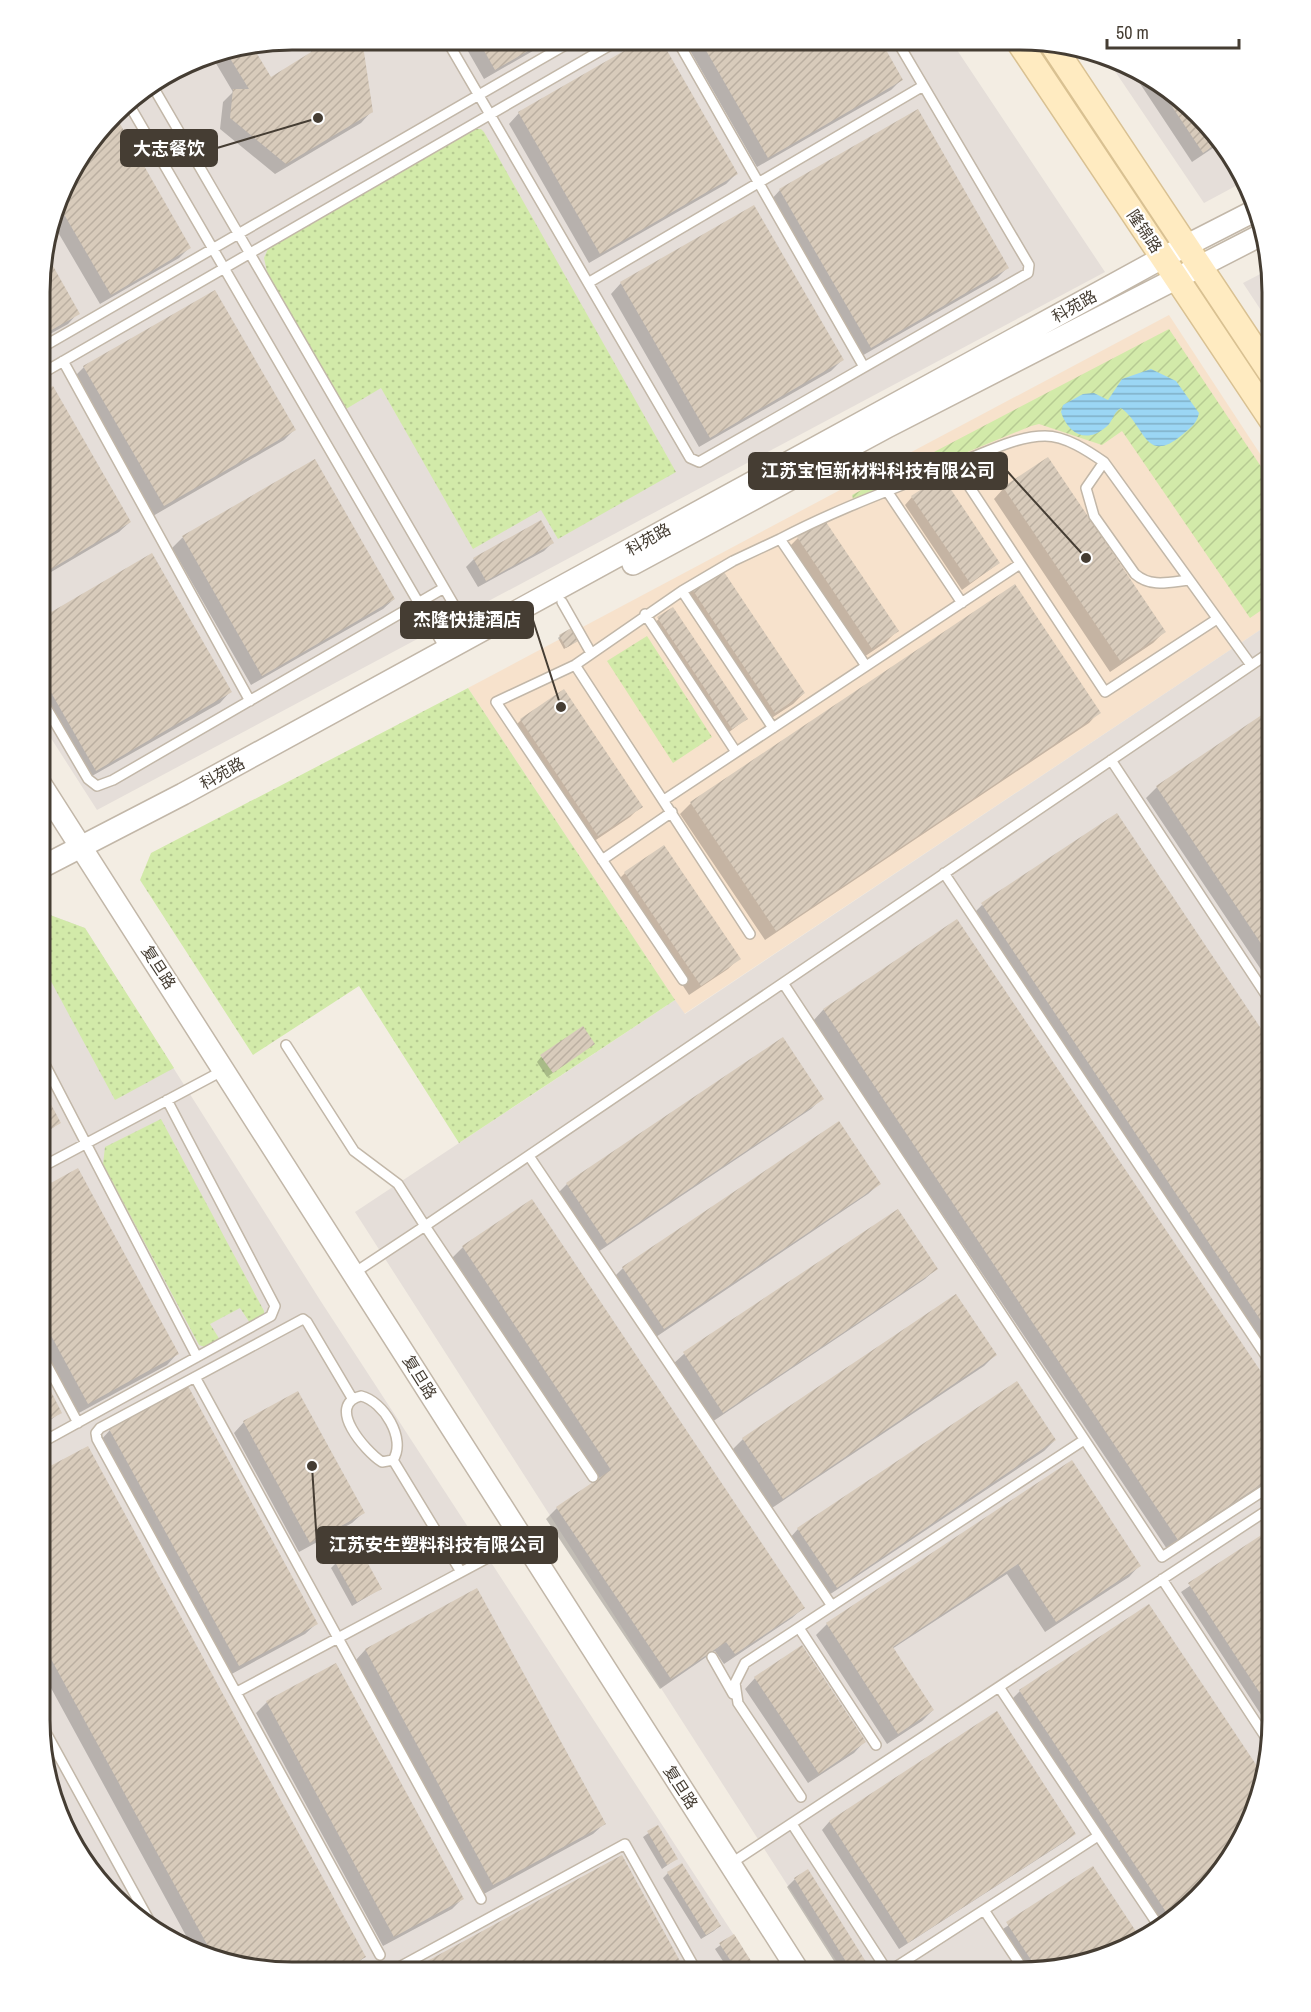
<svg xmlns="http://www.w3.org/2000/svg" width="1311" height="2012" font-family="'Archivo Narrow','Noto Sans SC',sans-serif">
<defs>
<pattern id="grass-dots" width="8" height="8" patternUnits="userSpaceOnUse" patternTransform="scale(1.5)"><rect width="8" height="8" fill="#d2eaa9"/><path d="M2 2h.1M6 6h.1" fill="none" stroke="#b6ca92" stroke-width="1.8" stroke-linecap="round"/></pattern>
<pattern id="garden-furrows" width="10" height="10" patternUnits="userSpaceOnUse" patternTransform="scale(1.5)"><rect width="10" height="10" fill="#d2eaa9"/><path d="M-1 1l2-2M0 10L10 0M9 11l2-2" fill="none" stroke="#b6ca92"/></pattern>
<pattern id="water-rules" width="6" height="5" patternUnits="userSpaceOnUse" patternTransform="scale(1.5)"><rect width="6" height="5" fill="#9bd6f4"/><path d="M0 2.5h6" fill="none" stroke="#80afc6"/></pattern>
<pattern id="building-hatch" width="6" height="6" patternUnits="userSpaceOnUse" patternTransform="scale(1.5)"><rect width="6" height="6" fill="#d8cbbb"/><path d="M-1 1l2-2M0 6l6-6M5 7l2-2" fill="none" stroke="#bbafa1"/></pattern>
</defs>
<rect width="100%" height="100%" fill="#f3ede3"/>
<!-- commercial -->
<path fill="#f7e2cc" d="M 1169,315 L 1272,472 L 1272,622 L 684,1014 L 468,688 Z"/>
<!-- industrial -->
<path fill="#e5ded9" d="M 292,39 L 951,41 L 1105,272 L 97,810 L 40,721 L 41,259 L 65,180 L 125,102 L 195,58 Z
M 1104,55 L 1116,58 L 1173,91 L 1220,138 L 1245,181 L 1204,203 Z
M 1268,270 L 1272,292 L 1272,327 L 1243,283 Z
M 1272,622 L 1271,1737 L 1253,1817 L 1220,1874 L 1173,1921 L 1116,1954 L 1019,1973 L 844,1973 L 355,1212 L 675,1000 L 685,1014 Z
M 50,915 L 85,928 L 320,1300 L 758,1972 L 259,1971 L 195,1954 L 138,1921 L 91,1874 L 58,1817 L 39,1720 L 40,920 Z"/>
<!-- grass -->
<path fill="url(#grass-dots)" d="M 474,129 L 481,129 L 484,132 L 676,472 L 558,539 L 541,510 L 473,549 L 381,388 L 346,409 L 268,276 L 264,258 L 271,242 Z
M 647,636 L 712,737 L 673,763 L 607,661 Z
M 468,688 L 675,1000 L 459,1143 L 359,986 L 253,1055 L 140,880 L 151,853 Z
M 50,915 L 85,928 L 174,1068 L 115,1100 L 40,961 L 40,920 Z
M 161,1119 L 264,1311 L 264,1314 L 250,1323 L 240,1308 L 210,1324 L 220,1340 L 205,1347 L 199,1345 L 103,1164 L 105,1147 Z"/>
<!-- garden -->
<path fill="url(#garden-furrows)" d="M 1169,329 L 1272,483 L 1272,603 L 1250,618 L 1122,431 L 1102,445 L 1039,424 L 1031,426 L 853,499 L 852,495 Z"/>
<!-- water -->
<path fill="url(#water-rules)" d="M 1151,369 L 1176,381 L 1199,413 C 1197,424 1190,428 1182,435 C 1145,466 1145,425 1121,408 C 1113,412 1113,422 1106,427 C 1087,444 1068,434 1061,412 L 1063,405 L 1083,394 L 1094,393 L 1108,400 L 1122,379 Z"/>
<!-- shadow -->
<path fill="#0003" d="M 304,39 L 361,39 L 371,112 L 361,123 L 275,174 L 220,129 L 223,102 L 233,92 L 211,55 L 251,47 L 270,79 L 312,53 Z
M 461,39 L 552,40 L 484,79 Z
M 684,40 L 879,41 L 902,79 L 891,90 L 757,167 Z
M 1127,64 L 1173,91 L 1222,142 L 1192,162 Z
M 519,113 L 736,174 L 726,184 L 589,263 L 509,124 Z
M 114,117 L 189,248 L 179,258 L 100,304 L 52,222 L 65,180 Z
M 780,190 L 1007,268 L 997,278 L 860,357 L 770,201 Z
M 43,252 L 78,313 L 68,324 L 41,339 Z
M 621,283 L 842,360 L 831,371 L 699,447 L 611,294 Z
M 84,367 L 294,430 L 284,440 L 153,516 L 73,378 Z
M 52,388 L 130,522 L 119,532 L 41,578 L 41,395 Z
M 314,461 L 394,599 L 383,609 L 251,685 L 172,548 L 182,538 Z
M 1004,488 L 1164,632 L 1153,643 L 1110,672 L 994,499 Z
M 912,497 L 999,563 L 962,590 L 905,505 Z
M 798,538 L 897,631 L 886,642 L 861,659 L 787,549 Z
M 552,543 L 544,551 L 478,587 L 466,567 L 474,559 Z
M 151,556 L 230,692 L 220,703 L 85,780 L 40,703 L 41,619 Z
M 1015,586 L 1099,712 L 1089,723 L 765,940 L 680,814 L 691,803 Z
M 693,590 L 804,693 L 793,704 L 764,723 L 682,601 Z
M 672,609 L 746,719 L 724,736 L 650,626 Z
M 560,636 L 579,640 L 564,649 L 558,638 Z
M 563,691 L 641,806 L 630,817 L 587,846 L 510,731 L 521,720 Z
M 1272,710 L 1272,986 L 1146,798 L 1157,787 Z
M 625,873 L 739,958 L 728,969 L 689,995 L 615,883 Z
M 982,905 L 1272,1047 L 1272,1363 L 972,915 Z
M 957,921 L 1272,1391 L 1272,1479 L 1167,1549 L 813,1021 L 823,1010 Z
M 782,1039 L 822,1098 L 811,1109 L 595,1254 L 556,1195 L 567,1184 Z
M 588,1048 L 547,1077 L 537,1062 L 541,1057 Z
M 40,1088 L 59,1123 L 40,1138 Z
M 77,1170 L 177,1354 L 167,1365 L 77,1414 L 40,1344 L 40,1191 Z
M 879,1184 L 868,1194 L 653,1339 L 613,1278 L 623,1268 Z
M 531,1202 L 803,1608 L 792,1618 L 724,1664 L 715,1651 L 660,1689 L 546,1519 L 557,1508 L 600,1479 L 452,1258 L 463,1247 Z
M 897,1211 L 936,1269 L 925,1279 L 712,1422 L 673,1364 L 684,1354 Z
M 995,1355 L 984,1366 L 772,1508 L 732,1450 L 743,1439 Z
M 40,1374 L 61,1412 L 39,1429 Z
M 244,1422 L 363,1513 L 352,1523 L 299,1552 L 234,1433 Z
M 110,1430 L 316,1624 L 305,1634 L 228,1676 L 100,1441 Z
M 1055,1440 L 1044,1451 L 826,1597 L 788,1540 L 798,1529 Z
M 1071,1463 L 1139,1566 L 1129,1577 L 1045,1632 L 1007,1574 L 892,1649 L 933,1710 L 922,1721 L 887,1744 L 816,1635 L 827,1624 Z
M 39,1474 L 364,1957 L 354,1967 L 347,1971 L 259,1971 L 196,1954 L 39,1666 Z
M 1272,1530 L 1271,1730 L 1181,1592 Z
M 336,1563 L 380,1589 L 352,1606 L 331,1568 Z
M 477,1590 L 604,1824 L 593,1834 L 482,1895 L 355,1661 L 365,1650 Z
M 755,1678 L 864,1742 L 854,1753 L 808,1783 L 745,1689 Z
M 1020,1691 L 1220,1874 L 1173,1921 L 1163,1927 L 1012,1699 Z
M 267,1702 L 462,1899 L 452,1909 L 383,1946 L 256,1713 Z
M 996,1714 L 1074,1833 L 1066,1841 L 899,1949 L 822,1830 L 829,1822 Z
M 657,1827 L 676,1859 L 662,1869 L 643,1837 Z
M 621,1857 L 684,1972 L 412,1971 Z
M 1092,1868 L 1139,1940 L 1116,1954 L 1026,1972 L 1000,1931 Z
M 668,1873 L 719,1926 L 714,1931 L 701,1939 L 663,1878 Z
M 795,1879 L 866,1965 L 859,1973 L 841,1972 L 787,1887 Z
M 733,1936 L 756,1972 L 730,1972 L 715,1949 Z"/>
<!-- building -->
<path fill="url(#building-hatch)" d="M 321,39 L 362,39 L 373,112 L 286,164 L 230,118 L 233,89 L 249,89 L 226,52 L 253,47 L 271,77 L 324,44 Z
M 478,40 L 547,40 L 495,70 Z
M 643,40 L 661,40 L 738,174 L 600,254 L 518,112 Z
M 700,40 L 881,41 L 903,80 L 768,158 Z
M 1155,81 L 1173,91 L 1221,141 L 1203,153 Z
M 918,109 L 1009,268 L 871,348 L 779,189 Z
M 115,115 L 191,248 L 111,295 L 58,204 L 65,180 Z
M 754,205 L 844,360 L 710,438 L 620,282 Z
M 44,250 L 80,314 L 41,336 L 41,259 Z
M 215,290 L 296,430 L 164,506 L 83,366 Z
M 53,386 L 131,522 L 41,575 L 41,393 Z
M 1048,457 L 1166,632 L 1121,662 L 1003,487 Z
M 315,459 L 395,599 L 262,676 L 182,536 Z
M 942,476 L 1000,563 L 970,583 L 911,496 Z
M 824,519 L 899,631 L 872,649 L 797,537 Z
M 541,520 L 554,543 L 486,581 L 473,558 Z
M 152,553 L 232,692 L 96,771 L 41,675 L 41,618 Z
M 722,569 L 805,693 L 775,713 L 692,589 Z
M 1015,584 L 1101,713 L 776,931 L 690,802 Z
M 673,607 L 748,719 L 732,729 L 657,617 Z
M 573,627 L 580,640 L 566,648 L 559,635 Z
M 564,689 L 643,807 L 598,836 L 520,719 Z
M 1272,708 L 1272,960 L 1156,786 Z
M 1117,813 L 1272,1045 L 1272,1337 L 981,903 Z
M 664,845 L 741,959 L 701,986 L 624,872 Z
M 957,919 L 1272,1388 L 1272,1477 L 1178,1540 L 823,1009 Z
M 583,1026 L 595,1044 L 553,1073 L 540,1055 Z
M 783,1037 L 824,1099 L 607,1244 L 566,1183 Z
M 40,1084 L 61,1123 L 40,1135 Z
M 839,1121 L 881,1184 L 664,1329 L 622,1267 Z
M 78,1168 L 179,1354 L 88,1404 L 40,1315 L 40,1189 Z
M 532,1199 L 805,1608 L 735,1654 L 726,1642 L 671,1679 L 556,1507 L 611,1470 L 462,1246 Z
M 898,1209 L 938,1269 L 723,1413 L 683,1352 Z
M 956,1294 L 997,1355 L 783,1499 L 742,1438 Z
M 40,1370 L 62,1413 L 39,1425 L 39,1389 Z
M 1017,1381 L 1056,1440 L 837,1588 L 797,1528 Z
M 188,1386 L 318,1624 L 239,1666 L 109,1429 Z
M 298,1391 L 365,1513 L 310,1543 L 243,1421 Z
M 88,1446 L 366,1957 L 340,1971 L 259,1971 L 215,1959 L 39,1637 L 39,1472 Z
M 1072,1460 L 1141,1566 L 1056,1622 L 1018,1564 L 893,1647 L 934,1710 L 898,1734 L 826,1623 Z
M 1272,1528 L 1271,1710 L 1188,1583 Z
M 360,1549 L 382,1589 L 357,1602 L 335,1562 Z
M 477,1588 L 606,1824 L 493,1885 L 365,1649 Z
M 1149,1604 L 1263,1775 L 1253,1817 L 1220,1874 L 1172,1921 L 1019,1690 Z
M 802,1645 L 866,1742 L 819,1774 L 754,1677 Z
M 336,1663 L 464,1899 L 394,1937 L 266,1701 Z
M 997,1711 L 1076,1834 L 908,1943 L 829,1821 Z
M 658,1825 L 678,1859 L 667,1865 L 647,1831 Z
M 622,1855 L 686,1972 L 409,1971 Z
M 682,1863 L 721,1926 L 706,1935 L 667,1872 Z
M 1093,1866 L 1141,1939 L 1116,1954 L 1037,1969 L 1006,1922 Z
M 808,1869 L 868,1965 L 857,1973 L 853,1973 L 794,1878 Z
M 734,1934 L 758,1972 L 738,1972 L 719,1943 Z"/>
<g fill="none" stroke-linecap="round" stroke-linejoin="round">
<!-- service casing -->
<g stroke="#c2b7a8" stroke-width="12">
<path id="service" d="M 446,39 L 690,458 L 699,462 L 1028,273 L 1029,265 L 897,41
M 677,40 L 864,367
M 152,85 L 472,636
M 127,101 L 446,650
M 588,283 L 923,86
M 41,348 L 574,40
M 63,361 L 250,701
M 41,374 L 619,40
M 1104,462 L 1086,488 L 1094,516 L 1135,574 C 1151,588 1170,582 1189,580
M 955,465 L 1105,692 L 1217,619
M 887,491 L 962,603
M 780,539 C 837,509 898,487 958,463 C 985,453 1016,436 1045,436 C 1066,436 1088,451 1104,462 L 1251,665
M 682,591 L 773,728
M 562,602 L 591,653
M 645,614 L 736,752
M 575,665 L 750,934
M 40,697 L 88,779 L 97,786 L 113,780 L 444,588
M 1111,760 L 1272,1004
M 664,800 L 1020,564
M 602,860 L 672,812
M 944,873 L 1272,1365
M 683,980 L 496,702 L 575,665 L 682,591 L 733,561 L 780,539 L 866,666
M 783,983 L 1162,1557 L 1272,1485
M 286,1045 L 354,1151 L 398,1184 L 425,1226 L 354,1273
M 40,1055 L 197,1357
M 529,1156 L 832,1606
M 40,1168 L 224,1070
M 40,1352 L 78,1423
M 195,1377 L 481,1899
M 361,1396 C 383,1401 407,1439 393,1460 L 382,1462 C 365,1451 325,1405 361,1396 Z
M 352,1398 L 307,1322 L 303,1319 L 100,1428 L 96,1433 L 97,1439 L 380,1955
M 39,1444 L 271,1316 L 275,1306 L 167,1100
M 393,1460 L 461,1572
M 593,1477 L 425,1226 L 1272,651
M 1162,1579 L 1270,1744
M 799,1628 L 876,1745
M 712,1657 L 733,1694
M 999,1687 L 1160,1928
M 237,1692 L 523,1539
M 39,1720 L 155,1931
M 801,1797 L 738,1703 L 735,1683 L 745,1663 L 1084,1440
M 792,1824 L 888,1972 L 1098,1836
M 730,1864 L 1272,1507
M 984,1910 L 1025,1972
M 392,1971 L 625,1844 L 697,1972"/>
</g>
<!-- tertiary casing -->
<g stroke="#c2b7a8" stroke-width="24">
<path id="tertiary" d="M 633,564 L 887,427 L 1261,235
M 40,783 L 799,1972
M 40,868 L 183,794 L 1162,258 L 1256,210"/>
</g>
<!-- secondary casing -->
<g stroke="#d9c192" stroke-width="27">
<path id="secondary" d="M 1018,41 L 1272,421
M 1050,41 L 1272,375"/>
</g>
<!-- service -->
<use href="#service" stroke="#fff" stroke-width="9"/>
<!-- tertiary -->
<use href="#tertiary" stroke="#fff" stroke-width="21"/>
<!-- secondary -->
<use href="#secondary" stroke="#ffebc1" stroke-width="24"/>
</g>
<g text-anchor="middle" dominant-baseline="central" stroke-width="4.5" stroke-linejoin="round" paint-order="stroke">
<!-- street labels -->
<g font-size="16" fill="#453d33" stroke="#fff">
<text transform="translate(1145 231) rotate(56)">隆锦路</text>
<text transform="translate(1074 306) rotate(-29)">科苑路</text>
<text transform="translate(648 539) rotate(-29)">科苑路</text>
<text transform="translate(222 773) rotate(-29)">科苑路</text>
<text transform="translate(159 967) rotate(57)">复旦路</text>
<text transform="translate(420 1377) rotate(58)">复旦路</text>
<text transform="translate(681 1787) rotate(57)">复旦路</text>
</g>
</g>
<!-- crop -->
<path d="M0 0H1311V2012H0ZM292 50H1020A242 242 0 0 1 1262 292V1720A242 242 0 0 1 1020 1962H292A242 242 0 0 1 50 1720V292A242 242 0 0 1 292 50Z" fill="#fff" fill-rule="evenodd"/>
<path fill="none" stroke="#453d33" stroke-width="3" d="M292 50H1020A242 242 0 0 1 1262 292V1720A242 242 0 0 1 1020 1962H292A242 242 0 0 1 50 1720V292A242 242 0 0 1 292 50Z"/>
<!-- callouts -->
<path fill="none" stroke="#453d33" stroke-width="2" d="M318 118L217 148M1086 558L1007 471M561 707L533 620M312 1466L317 1545"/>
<g fill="#453d33" stroke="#fff" stroke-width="2">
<circle cx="318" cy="118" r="6"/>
<circle cx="1086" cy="558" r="6"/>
<circle cx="561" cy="707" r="6"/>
<circle cx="312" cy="1466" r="6"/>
</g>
<g fill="#453d33" stroke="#453d33" stroke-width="2">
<rect x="121" y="130" width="96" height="36" rx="6"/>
<rect x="749" y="453" width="258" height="36" rx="6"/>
<rect x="401" y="602" width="132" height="36" rx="6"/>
<rect x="317" y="1527" width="240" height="36" rx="6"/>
</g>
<g font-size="18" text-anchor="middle" font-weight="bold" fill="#fff">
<text x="169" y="155">大志餐饮</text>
<text x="878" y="477">江苏宝恒新材料科技有限公司</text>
<text x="467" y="626">杰隆快捷酒店</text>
<text x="437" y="1551">江苏安生塑料科技有限公司</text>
</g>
<!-- scale -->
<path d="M1107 39v9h132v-9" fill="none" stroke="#453d33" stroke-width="3"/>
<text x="1116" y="39" font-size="18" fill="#453d33" stroke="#ffffff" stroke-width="4.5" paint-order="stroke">50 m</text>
</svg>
